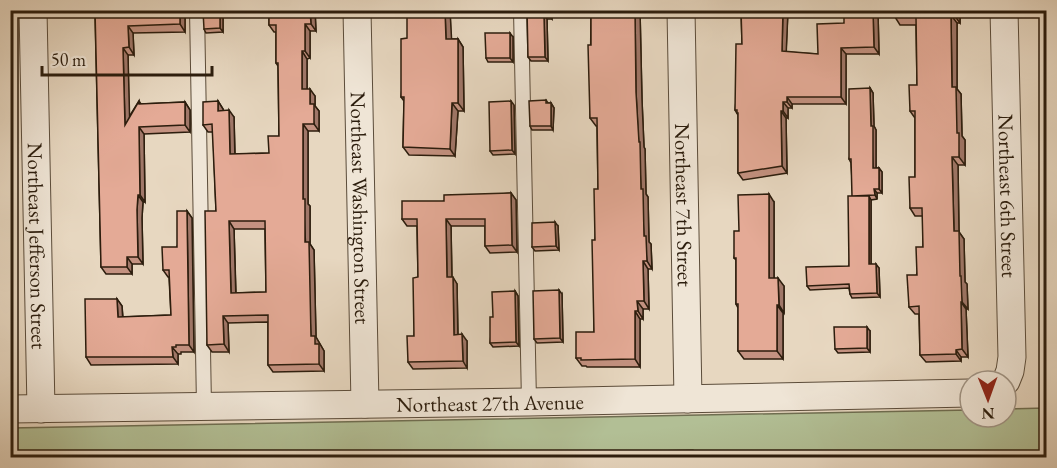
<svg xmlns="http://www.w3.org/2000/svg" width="1057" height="468" font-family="'EB Garamond',serif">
<rect width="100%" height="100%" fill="#e7d7c0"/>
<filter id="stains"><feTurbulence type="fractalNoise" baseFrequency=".00333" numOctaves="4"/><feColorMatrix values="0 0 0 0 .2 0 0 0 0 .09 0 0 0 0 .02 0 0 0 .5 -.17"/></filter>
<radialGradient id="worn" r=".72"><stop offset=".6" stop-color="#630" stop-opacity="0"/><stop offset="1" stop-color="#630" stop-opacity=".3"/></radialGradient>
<!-- green -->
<path fill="#b2bf95" stroke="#6f6e51" stroke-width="1.5" d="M 1046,408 L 1046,449 L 1038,458 L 699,458 L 693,450 L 405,458 L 10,457 L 11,428 L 970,410 L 970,417 L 1006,417 L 1006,409 Z"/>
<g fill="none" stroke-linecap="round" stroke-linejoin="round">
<!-- service casing -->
<g stroke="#5b4c3a" stroke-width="16">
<path id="service" d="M 197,10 L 204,406
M 521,10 L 529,402"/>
</g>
<!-- minor casing -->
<g stroke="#5b4c3a" stroke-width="29">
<g id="minor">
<path id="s1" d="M 33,10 L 41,409"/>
<path id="s2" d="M 357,10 L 365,404"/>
<path id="s3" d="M 681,10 L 688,399"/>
<path id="s4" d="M 1004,10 L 1012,357 L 1010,371 L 1006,381"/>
<path id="s5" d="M 10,409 L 529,402 L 970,393"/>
</g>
</g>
<!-- service -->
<use href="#service" stroke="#efe5d6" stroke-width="14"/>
<!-- minor -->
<use href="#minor" stroke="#efe5d6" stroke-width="27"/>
</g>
<!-- wall -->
<path fill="#c49281" stroke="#2c1d0d" stroke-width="1.5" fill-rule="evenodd" d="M 92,10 L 182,10 L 185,15 L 185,32 L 133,33 L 134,55 L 128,55 L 129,117 L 139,101 L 141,104 L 185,102 L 190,110 L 190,132 L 144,134 L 145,202 L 143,202 L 142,218 L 143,264 L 132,264 L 132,274 L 106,274 L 101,267 L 95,15 Z
M 269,10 L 315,10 L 316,31 L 310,31 L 310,58 L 307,59 L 307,89 L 315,96 L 315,106 L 319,111 L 319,131 L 308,131 L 308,204 L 310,206 L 310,244 L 314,250 L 316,337 L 324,351 L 324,371 L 273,372 L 268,365 L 268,322 L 228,323 L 229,352 L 212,352 L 207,345 L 216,211 L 213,132 L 208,132 L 203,125 L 218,101 L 223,109 L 223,110 L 234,117 L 235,154 L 269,153 L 279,136 L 278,66 L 276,63 L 276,32 L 274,32 L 269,25 ZM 234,229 L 265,229 L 266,292 L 236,293 Z
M 450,10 L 451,39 L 458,39 L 463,47 L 464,111 L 458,111 L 455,156 L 409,155 L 403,147 L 404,101 L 401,97 L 408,35 Z
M 527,10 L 552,10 L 552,19 L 547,19 L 548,61 L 531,61 L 528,57 Z
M 591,10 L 640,10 L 642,100 L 644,147 L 645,149 L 646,194 L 648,197 L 649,242 L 651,244 L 652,269 L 648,269 L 649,309 L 643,309 L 643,319 L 640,319 L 640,367 L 587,367 L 586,366 L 582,366 L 576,358 L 594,332 L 595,240 L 598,189 L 597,126 L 596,126 L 590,118 Z
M 741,10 L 788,10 L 786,52 L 818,54 L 844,23 L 878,12 L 879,54 L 846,54 L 846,104 L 792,104 L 792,108 L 788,108 L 788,118 L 786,118 L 787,173 L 743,180 L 738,173 L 738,115 L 735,110 L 742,44 Z
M 895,10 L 960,10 L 960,23 L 957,23 L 957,89 L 961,94 L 962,136 L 965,140 L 965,165 L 958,165 L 959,232 L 964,239 L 965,282 L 967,284 L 968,309 L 966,309 L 968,357 L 961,357 L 961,361 L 926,362 L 920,355 L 919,314 L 915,314 L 909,307 L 923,247 L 923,216 L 915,216 L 910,208 L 915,177 L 915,118 L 910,111 L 917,85 L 916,25 L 900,25 L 895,17 Z
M 220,11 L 223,15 L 223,32 L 206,33 L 204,29 Z
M 513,37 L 513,62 L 488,62 L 486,58 Z
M 870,88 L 873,93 L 874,126 L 876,130 L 876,168 L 879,168 L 882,172 L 882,193 L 877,193 L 877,199 L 871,200 L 871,264 L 879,268 L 880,297 L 852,298 L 850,294 L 849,288 L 810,290 L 807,286 L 849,266 L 853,196 L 851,163 L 849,159 Z
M 546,100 L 548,103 L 551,103 L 554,108 L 553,130 L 532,130 L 530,126 Z
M 514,105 L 515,154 L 493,155 L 490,151 Z
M 511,193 L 516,200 L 517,252 L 490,253 L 485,246 L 485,226 L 451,226 L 452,277 L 457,284 L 458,335 L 467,341 L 467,368 L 413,369 L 408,362 L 414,336 L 418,277 L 417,226 L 407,226 L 402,219 L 444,201 Z
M 774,202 L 774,278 L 784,286 L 784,313 L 783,313 L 783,359 L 744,359 L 738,351 L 738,308 L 736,304 L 736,260 L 734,258 L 739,231 Z
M 187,211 L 192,218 L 194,352 L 181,352 L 181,354 L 178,354 L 178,364 L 91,365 L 86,357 L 117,299 L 122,306 L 123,317 L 171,315 L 169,277 L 168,277 L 163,270 L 177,247 Z
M 558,226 L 559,250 L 535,251 L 532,247 Z
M 515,291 L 518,296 L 519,346 L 493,347 L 490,343 L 493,317 Z
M 562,294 L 563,342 L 537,343 L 534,339 Z
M 870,331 L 870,352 L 838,353 L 835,349 Z"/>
<!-- shaded-wall -->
<path fill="#a07769" stroke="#2c1d0d" stroke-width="1.5" d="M 180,10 L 182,10 L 185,15 L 185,32 L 180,24 Z
M 310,10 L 315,10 L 316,31 L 311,24 Z
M 445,10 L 450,10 L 452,47 L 446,39 Z
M 549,10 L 552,10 L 552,19 L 549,15 Z
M 635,10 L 640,10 L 642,100 L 644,147 L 645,149 L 646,194 L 648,197 L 649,242 L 651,244 L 652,269 L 647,261 L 644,236 L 641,189 L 636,92 Z
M 783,10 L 788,10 L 786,58 L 782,51 Z
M 873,10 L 876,10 L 878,12 L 879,54 L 874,47 Z
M 954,10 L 960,10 L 960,23 L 954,15 Z
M 220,11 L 223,15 L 223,32 L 220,28 Z
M 544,15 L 547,19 L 548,61 L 545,57 Z
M 951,15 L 957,23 L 957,89 L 961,94 L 962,136 L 965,140 L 965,165 L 959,157 L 952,87 Z
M 305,24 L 310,31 L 310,58 L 305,51 Z
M 128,26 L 133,33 L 134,55 L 129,47 Z
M 510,33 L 513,37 L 513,62 L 510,58 Z
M 458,39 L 463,47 L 464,111 L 458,103 Z
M 123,48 L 128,55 L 130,132 L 125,125 Z
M 841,48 L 846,54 L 846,104 L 841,97 Z
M 302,51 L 307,59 L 307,96 L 302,89 Z
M 870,88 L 873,93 L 874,126 L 876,130 L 876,172 L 873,168 L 871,126 Z
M 310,89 L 315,96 L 315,106 L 319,111 L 319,131 L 314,124 L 310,104 Z
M 787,97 L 792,104 L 792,108 L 787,102 Z
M 218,101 L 223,109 L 224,118 L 218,111 Z
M 511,101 L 514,105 L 515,154 L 512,150 Z
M 185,102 L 190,110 L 190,132 L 185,125 Z
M 783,102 L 788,108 L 788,118 L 783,111 Z
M 452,103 L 458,111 L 455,156 L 450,149 Z
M 551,103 L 554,108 L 553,130 L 551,126 Z
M 229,110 L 234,117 L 235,161 L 230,154 Z
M 781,111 L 786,118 L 787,173 L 782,166 Z
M 303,124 L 308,131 L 308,204 L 310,206 L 310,244 L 314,250 L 316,337 L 324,351 L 324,371 L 319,364 L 315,344 L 311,336 L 303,199 Z
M 139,127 L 144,134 L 145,202 L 140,195 Z
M 952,157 L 958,165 L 959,232 L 964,239 L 965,282 L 967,284 L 968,309 L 962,302 L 954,231 Z
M 879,168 L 882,172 L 882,193 L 879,189 Z
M 874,189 L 877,193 L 877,199 L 875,195 Z
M 511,193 L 516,200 L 517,252 L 512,245 Z
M 769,194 L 774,202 L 774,286 L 769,278 Z
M 138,195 L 143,202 L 142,218 L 143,264 L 138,257 L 137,210 Z
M 869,196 L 871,200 L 871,268 L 869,264 Z
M 187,211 L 192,218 L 194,352 L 189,345 Z
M 446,219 L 451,226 L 452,284 L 447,277 Z
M 229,221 L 234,229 L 236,301 L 231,293 Z
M 555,222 L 558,226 L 559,250 L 556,246 Z
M 127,257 L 132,264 L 132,274 L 127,267 Z
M 643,261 L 648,269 L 649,309 L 644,301 Z
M 876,264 L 879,268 L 880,297 L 877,293 Z
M 453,277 L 457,284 L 458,342 L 454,335 Z
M 778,278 L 784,286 L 784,313 L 779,305 Z
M 559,290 L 562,294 L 563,342 L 560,338 Z
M 515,291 L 518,296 L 519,346 L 516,342 Z
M 117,299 L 122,306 L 123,324 L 118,317 Z
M 637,301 L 643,309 L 643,319 L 638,311 Z
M 961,302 L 966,309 L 968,357 L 962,349 Z
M 777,305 L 783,313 L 783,359 L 777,351 Z
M 635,311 L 640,319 L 640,367 L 635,359 Z
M 223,316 L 228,323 L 229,352 L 224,344 Z
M 867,327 L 870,331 L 870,352 L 867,348 Z
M 462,334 L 467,341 L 467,368 L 463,361 Z
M 172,347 L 178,354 L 178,364 L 173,357 Z
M 956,350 L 961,357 L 961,361 L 956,354 Z"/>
<!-- building -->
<path fill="#e4aa96" stroke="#2c1d0d" stroke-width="1.5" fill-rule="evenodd" d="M 95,10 L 180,10 L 180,24 L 128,26 L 129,47 L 123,48 L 125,125 L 139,101 L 139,104 L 185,102 L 185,125 L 139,127 L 140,195 L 138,195 L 137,210 L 138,257 L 127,257 L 127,267 L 101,267 Z
M 269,10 L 310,10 L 311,24 L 305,24 L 305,51 L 302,51 L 302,89 L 310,89 L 310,104 L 314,104 L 314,124 L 303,124 L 303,199 L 305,199 L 305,242 L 309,242 L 311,336 L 315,336 L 315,344 L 319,344 L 319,364 L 268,365 L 268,315 L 223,316 L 224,344 L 207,345 L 205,211 L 216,211 L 212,124 L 203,125 L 203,102 L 218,101 L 218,111 L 229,110 L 230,154 L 269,153 L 268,136 L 279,136 L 278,63 L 276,63 L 276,25 L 269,25 ZM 229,221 L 265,221 L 266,292 L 231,293 Z
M 407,10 L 445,10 L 446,39 L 458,39 L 458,103 L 452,103 L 450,149 L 403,147 L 404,97 L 401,97 L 401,39 L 407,38 Z
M 527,10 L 549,10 L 549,15 L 544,15 L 545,57 L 528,57 Z
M 591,10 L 635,10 L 636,92 L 639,142 L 640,142 L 641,189 L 643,189 L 644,236 L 646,236 L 647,261 L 643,261 L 644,301 L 637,301 L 638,311 L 635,311 L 635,359 L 581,360 L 581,358 L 576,358 L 576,332 L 594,332 L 592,240 L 595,240 L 594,189 L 598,189 L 597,118 L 590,118 L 588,45 L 591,45 Z
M 741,10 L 783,10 L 782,51 L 818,54 L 817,24 L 844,23 L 844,10 L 873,10 L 874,47 L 841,48 L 841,97 L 787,97 L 787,102 L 783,102 L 783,111 L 781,111 L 782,166 L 738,173 L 738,113 L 737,113 L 737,110 L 735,110 L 736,44 L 742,44 Z
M 895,10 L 954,10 L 954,15 L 951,15 L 952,87 L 956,87 L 957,133 L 959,133 L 959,157 L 952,157 L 954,231 L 959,231 L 960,276 L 961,276 L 962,302 L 961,302 L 962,349 L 956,350 L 956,354 L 920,355 L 919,306 L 909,307 L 907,275 L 917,275 L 916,247 L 923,247 L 922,208 L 910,208 L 909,177 L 915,177 L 915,111 L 910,111 L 909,85 L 917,85 L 916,17 L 895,17 Z
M 203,11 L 220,11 L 220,28 L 204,29 Z
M 485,33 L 510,33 L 510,58 L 486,58 Z
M 870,88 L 871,126 L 873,126 L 873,168 L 879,168 L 879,189 L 874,189 L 875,195 L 852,196 L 851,159 L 849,159 L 849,89 Z
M 546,100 L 546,103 L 551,103 L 551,126 L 530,126 L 529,101 Z
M 511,101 L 512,150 L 490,151 L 489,102 Z
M 511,193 L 512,245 L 485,246 L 485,219 L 446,219 L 447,277 L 453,277 L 454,335 L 462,334 L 463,361 L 408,362 L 407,336 L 414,336 L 413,278 L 418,277 L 417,219 L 402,219 L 402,201 L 444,201 L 444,195 Z
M 769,194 L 769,278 L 778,278 L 779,305 L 777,305 L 777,351 L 738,351 L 738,304 L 736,304 L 736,258 L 734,258 L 734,231 L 739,231 L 738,195 Z
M 848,196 L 869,196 L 869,264 L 876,264 L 877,293 L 850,294 L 849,284 L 807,286 L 806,267 L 849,266 Z
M 177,211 L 187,211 L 189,345 L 176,345 L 176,347 L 172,347 L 173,357 L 86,357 L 85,299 L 117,299 L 118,317 L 171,315 L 169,270 L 163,270 L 162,247 L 177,247 Z
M 555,222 L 556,246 L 532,247 L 532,223 Z
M 559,290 L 560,338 L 534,339 L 533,291 Z
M 515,291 L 516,342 L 490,343 L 490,317 L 493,317 L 492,292 Z
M 834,327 L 867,327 L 867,348 L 835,349 Z"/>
<g text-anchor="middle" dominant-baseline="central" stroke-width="4.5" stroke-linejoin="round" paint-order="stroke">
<!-- street labels -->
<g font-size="21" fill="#2c1d0d" stroke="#efe5d6">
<text stroke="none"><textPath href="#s4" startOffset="186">Northeast 6th Street</textPath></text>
<text stroke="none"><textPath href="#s3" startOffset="195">Northeast 7th Street</textPath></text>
<text stroke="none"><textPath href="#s2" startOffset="198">Northeast Washington Street</textPath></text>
<text stroke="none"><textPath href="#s1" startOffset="236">Northeast Jefferson Street</textPath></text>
<text stroke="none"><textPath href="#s5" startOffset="480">Northeast 27th Avenue</textPath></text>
</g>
</g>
<!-- margin -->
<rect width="1057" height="468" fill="none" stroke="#e7d7c0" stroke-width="36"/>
<rect x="12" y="12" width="1033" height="444" fill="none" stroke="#2c1d0d" stroke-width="3"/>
<rect x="18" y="18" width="1021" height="432" fill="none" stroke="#2c1d0d" stroke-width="1.5"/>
<!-- north arrow -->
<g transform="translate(988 399) rotate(179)"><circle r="28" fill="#efe5d6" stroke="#a19586" stroke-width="1.5"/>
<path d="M0-4.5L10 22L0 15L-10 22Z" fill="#8f2418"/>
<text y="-9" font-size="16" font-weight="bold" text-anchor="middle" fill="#2c1d0d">N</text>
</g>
<!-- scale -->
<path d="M42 66v9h170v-9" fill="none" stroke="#2c1d0d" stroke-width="3"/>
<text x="51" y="66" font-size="18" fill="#2c1d0d" stroke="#efe5d6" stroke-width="4.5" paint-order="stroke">50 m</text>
<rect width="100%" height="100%" filter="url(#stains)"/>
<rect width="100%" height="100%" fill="url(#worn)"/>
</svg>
